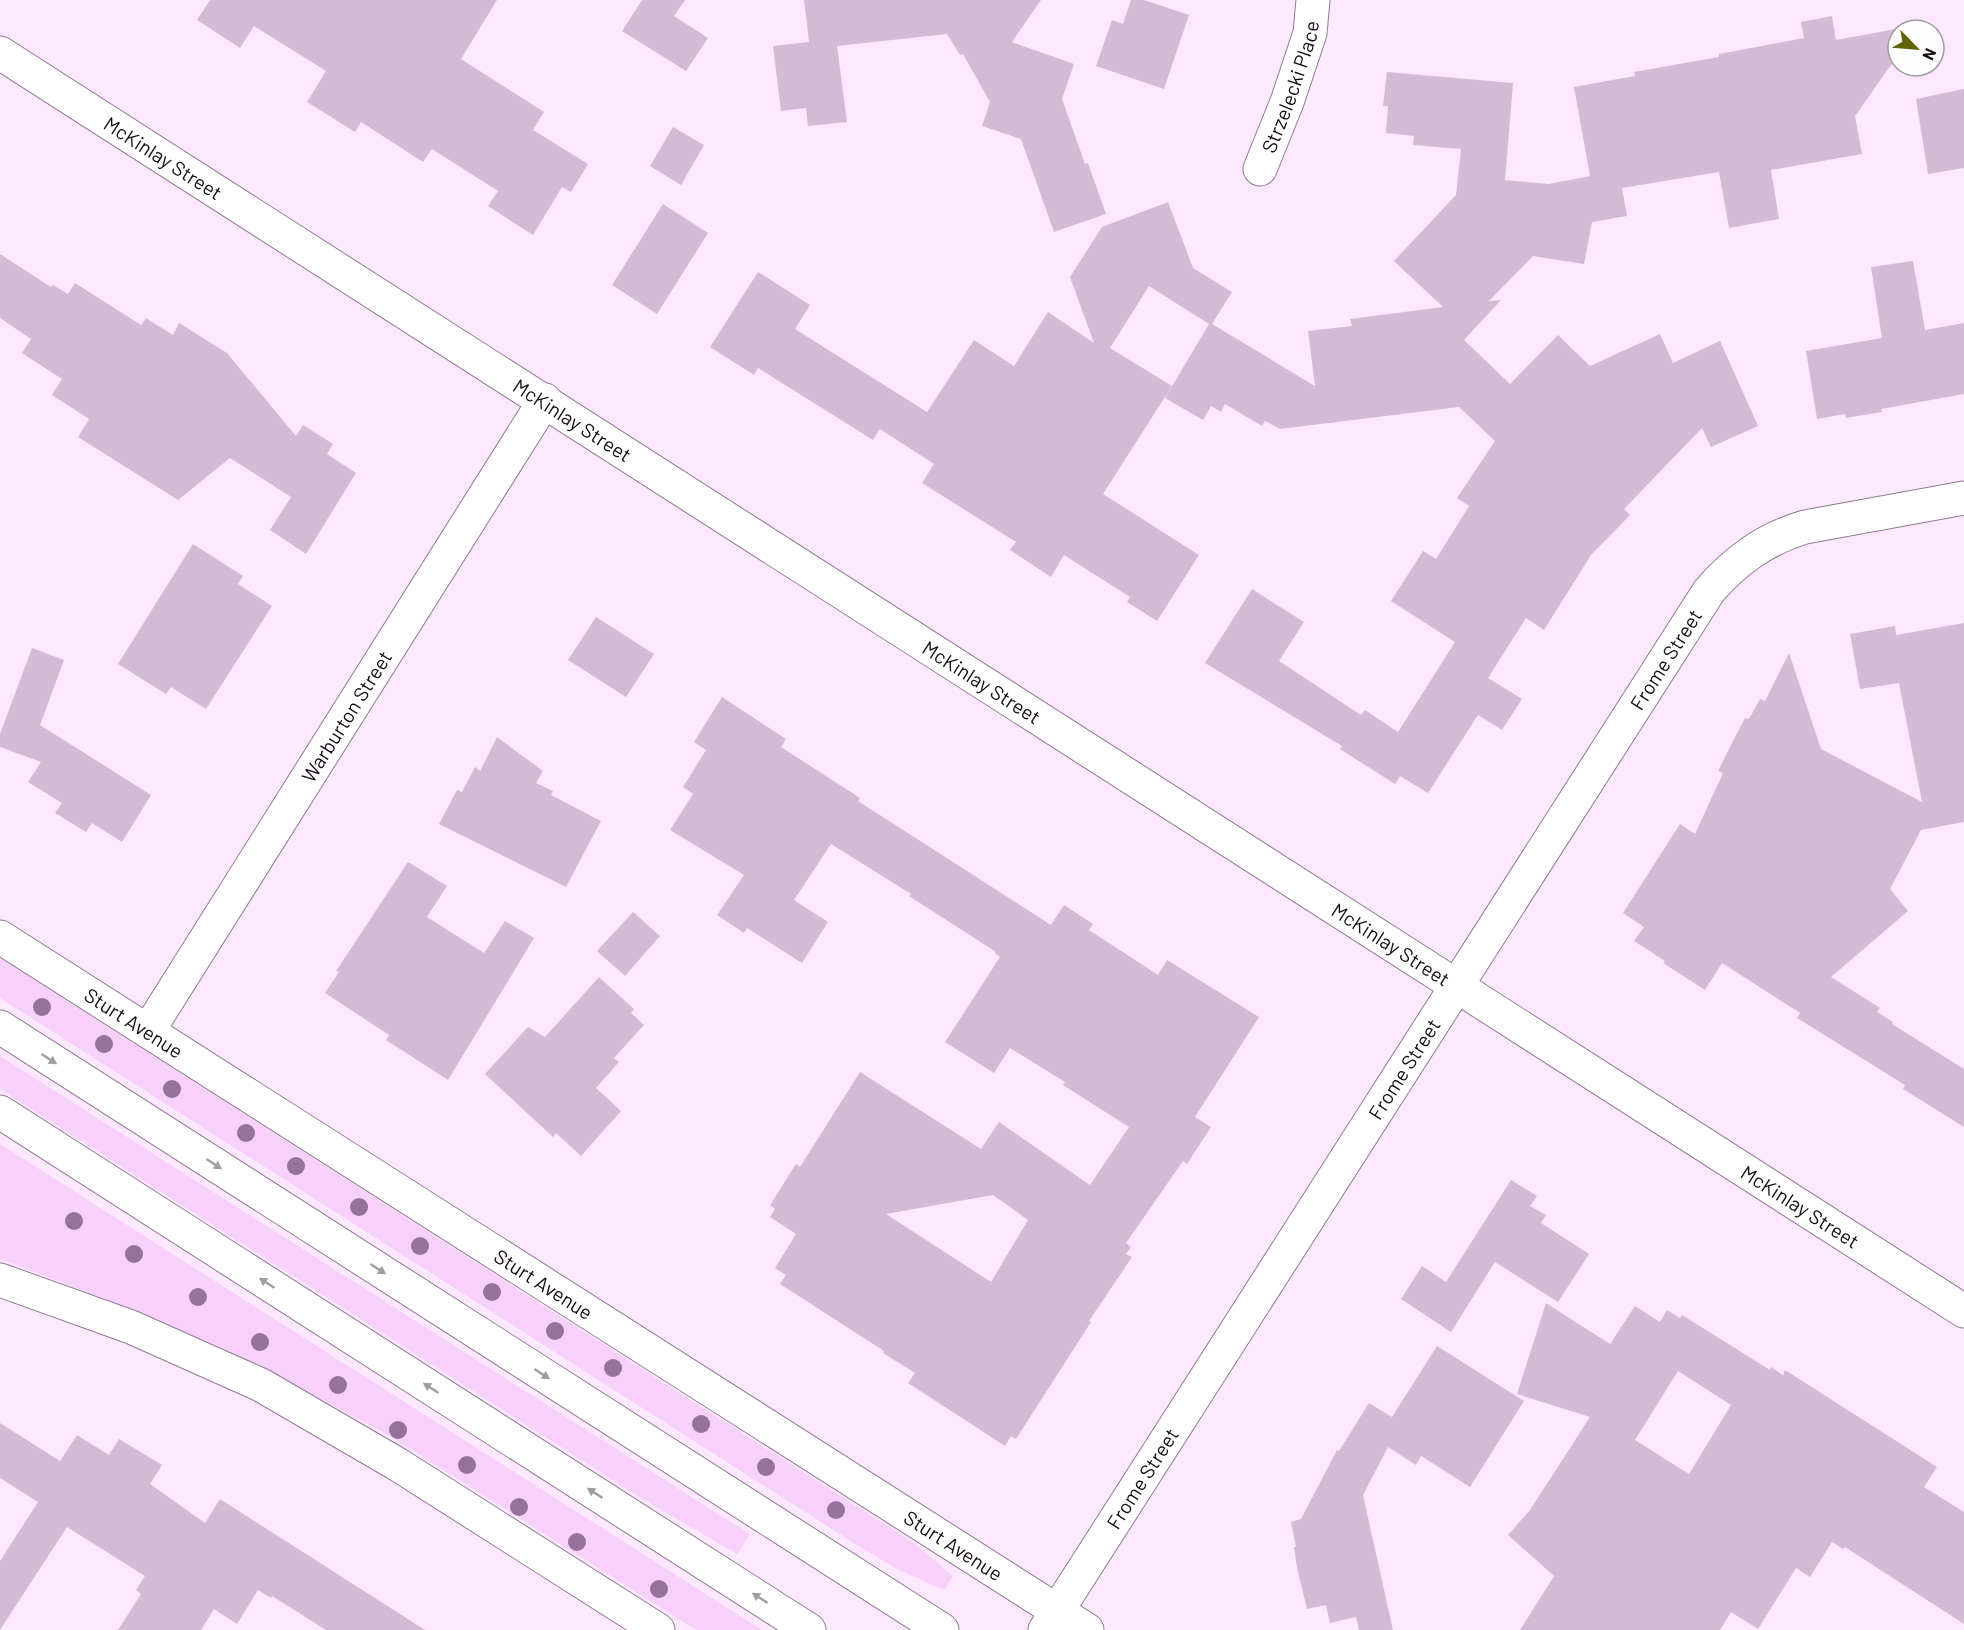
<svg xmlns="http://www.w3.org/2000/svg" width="1964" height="1630" font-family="Barlow,sans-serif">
<rect width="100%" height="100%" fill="#fce8ff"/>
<!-- green -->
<path fill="#f7d0fc" d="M 0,958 L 914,1543 L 953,1576 L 944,1590 L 897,1569 L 857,1545 L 0,998 Z
M 0,1056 L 704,1505 L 750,1534 L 737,1554 L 636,1495 L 0,1089 Z
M 0,1144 L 762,1630 L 696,1630 L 390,1436 C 339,1409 289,1380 237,1355 C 159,1319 80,1289 0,1259 Z"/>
<!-- building -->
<path fill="#d3bbd6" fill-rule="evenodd" d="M 210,0 L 497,0 L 461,59 L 544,112 L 533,130 L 588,164 L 571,192 L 562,187 L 533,235 L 488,206 L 498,191 L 432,149 L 423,162 L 361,122 L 355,132 L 307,102 L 326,71 L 254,26 L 240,48 L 197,20 Z
M 642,0 L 685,0 L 674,16 L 708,38 L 686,71 L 622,31 Z
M 804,0 L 1041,0 L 1012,42 L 1074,64 L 1062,99 L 1085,164 L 1088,163 L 1106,214 L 1054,232 L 1021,139 L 982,126 L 990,102 L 963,54 L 960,55 L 947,34 L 837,46 L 847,122 L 808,126 L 806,108 L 781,111 L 773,46 L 809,42 Z
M 1131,0 L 1144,0 L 1189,15 L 1164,89 L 1096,66 L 1112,20 L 1123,24 Z
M 1832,16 L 1836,40 L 1918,25 L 1915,30 L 1898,30 L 1898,55 L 1855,116 L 1862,154 L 1771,170 L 1779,219 L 1729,228 L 1719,172 L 1622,188 L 1627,216 L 1592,222 L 1584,264 L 1533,256 L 1489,301 L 1501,300 L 1464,340 L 1510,384 L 1558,335 L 1590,366 L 1660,334 L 1673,363 L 1720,341 L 1758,426 L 1711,447 L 1702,428 L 1624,509 L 1630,515 L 1591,555 L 1544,630 L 1526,618 L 1488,678 L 1522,699 L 1502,730 L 1478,715 L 1428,793 L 1400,776 L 1395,784 L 1340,749 L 1342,746 L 1205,663 L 1252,589 L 1304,622 L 1279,661 L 1361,715 L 1365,710 L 1398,732 L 1455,642 L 1391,601 L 1423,551 L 1436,559 L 1469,506 L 1457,498 L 1495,441 L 1459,407 L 1280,429 L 1265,421 L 1262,426 L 1225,404 L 1221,412 L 1211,406 L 1203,420 L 1165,398 L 1209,324 L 1149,286 L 1110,348 L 1172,386 L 1103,494 L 1199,555 L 1157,621 L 1127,602 L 1130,597 L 1064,555 L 1051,577 L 1010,550 L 1016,542 L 922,483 L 934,464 L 880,429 L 873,440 L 758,368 L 754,375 L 710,347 L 758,272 L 810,305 L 795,329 L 927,412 L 974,340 L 1014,366 L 1048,312 L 1094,343 L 1070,277 L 1102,227 L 1168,202 L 1193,268 L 1232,292 L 1212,324 L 1315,386 L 1308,331 L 1352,326 L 1350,319 L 1443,307 L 1394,261 L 1456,195 L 1461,149 L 1413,145 L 1414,136 L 1386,133 L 1388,106 L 1383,106 L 1387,72 L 1513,83 L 1505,180 L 1549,184 L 1590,176 L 1574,87 L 1635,76 L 1634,72 L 1719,57 L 1719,54 L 1804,38 L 1801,22 Z
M 1964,89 L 1964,168 L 1928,174 L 1916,99 Z
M 673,127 L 704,145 L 681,185 L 650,166 Z
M 663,204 L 708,233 L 657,314 L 612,285 Z
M 0,254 L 51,287 L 53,285 L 68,294 L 75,283 L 141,325 L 146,318 L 173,335 L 179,323 L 227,353 L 296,436 L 303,425 L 333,444 L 327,454 L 356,473 L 306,554 L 270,530 L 291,497 L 230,458 L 178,500 L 78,437 L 89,419 L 52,395 L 62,379 L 22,353 L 31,339 L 0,318 Z
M 1913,261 L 1925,330 L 1964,323 L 1964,394 L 1881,409 L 1882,412 L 1846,418 L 1845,414 L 1817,419 L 1806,351 L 1882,338 L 1871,267 Z
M 193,544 L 243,576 L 238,584 L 272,606 L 206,709 L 171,687 L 166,694 L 118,664 Z
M 596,617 L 654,654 L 626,697 L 568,660 Z
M 1964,623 L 1964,822 L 1921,830 L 1890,889 L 1908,911 L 1831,977 L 1880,1008 L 1877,1012 L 1893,1022 L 1892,1024 L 1964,1069 L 1964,1127 L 1903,1089 L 1905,1085 L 1797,1018 L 1800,1013 L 1722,963 L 1705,990 L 1663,963 L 1665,961 L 1634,941 L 1644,927 L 1623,913 L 1680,824 L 1695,834 L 1723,773 L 1718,771 L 1733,741 L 1745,718 L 1749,719 L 1760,699 L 1765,701 L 1789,653 L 1821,749 L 1922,802 L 1899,683 L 1860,689 L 1850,634 L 1895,626 L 1896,635 Z
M 32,648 L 64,660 L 40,725 L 151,795 L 122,842 L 92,823 L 86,832 L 55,813 L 62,803 L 28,782 L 41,762 L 0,747 L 0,734 Z
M 722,697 L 786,739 L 781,747 L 860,798 L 858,801 L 1051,925 L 1064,905 L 1093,924 L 1089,930 L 1158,975 L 1167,960 L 1259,1017 L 1195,1117 L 1211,1127 L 1187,1164 L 1183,1161 L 1126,1243 L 1131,1247 L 1126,1254 L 1132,1257 L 1089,1321 L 1091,1322 L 1016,1439 L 1011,1436 L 1005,1446 L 908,1383 L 915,1373 L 883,1353 L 884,1351 L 780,1284 L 786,1275 L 775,1268 L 796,1234 L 770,1217 L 775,1209 L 770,1205 L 796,1164 L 800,1167 L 860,1072 L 981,1149 L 999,1122 L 1090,1185 L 1129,1127 L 1063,1085 L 1065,1082 L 1010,1048 L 994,1073 L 945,1042 L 1000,957 L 995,953 L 996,952 L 909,896 L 911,894 L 831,844 L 794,900 L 828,922 L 802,963 L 747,928 L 744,933 L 717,915 L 744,875 L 670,830 L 693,794 L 683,787 L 706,750 L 694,742 ZM 993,1195 L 1028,1220 L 991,1282 L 886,1214 Z
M 497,737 L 543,771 L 536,783 L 553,791 L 551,795 L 601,821 L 566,887 L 439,824 L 457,790 L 462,792 L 475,767 L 480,771 Z
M 408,862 L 447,886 L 427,917 L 484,953 L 505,921 L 534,938 L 448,1080 L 386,1040 L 389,1035 L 325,993 L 339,972 L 336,971 Z
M 633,912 L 660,936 L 625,976 L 597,951 Z
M 599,977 L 634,1009 L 631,1013 L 644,1025 L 614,1058 L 619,1062 L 596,1088 L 621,1111 L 581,1156 L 556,1133 L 553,1137 L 485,1074 L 528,1027 L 545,1037 Z
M 1511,1180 L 1537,1196 L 1530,1206 L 1546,1215 L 1541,1223 L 1589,1254 L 1558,1302 L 1495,1262 L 1451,1332 L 1401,1299 L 1422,1266 L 1446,1282 Z
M 1546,1303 L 1610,1344 L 1635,1306 L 1660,1322 L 1667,1310 L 1680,1318 L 1682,1315 L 1770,1370 L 1771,1367 L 1783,1375 L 1785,1370 L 1937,1467 L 1924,1487 L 1964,1512 L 1964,1624 L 1845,1547 L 1843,1549 L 1832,1542 L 1810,1577 L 1796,1568 L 1758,1629 L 1731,1612 L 1720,1630 L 1520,1630 L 1554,1576 L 1508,1535 L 1530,1510 L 1590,1417 L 1517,1394 ZM 1678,1371 L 1731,1405 L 1689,1474 L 1635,1440 Z
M 1437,1346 L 1524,1401 L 1470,1487 L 1421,1456 L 1416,1465 L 1388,1447 L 1363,1495 L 1393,1630 L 1359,1630 L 1356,1617 L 1330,1623 L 1326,1605 L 1307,1609 L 1297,1568 L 1294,1547 L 1296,1547 L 1291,1522 L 1301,1519 L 1337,1450 L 1339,1451 L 1369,1403 L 1392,1417 Z
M 0,1423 L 60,1461 L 77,1435 L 109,1455 L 119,1439 L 162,1465 L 150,1484 L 205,1523 L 220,1499 L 425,1630 L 326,1630 L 272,1596 L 271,1598 L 258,1590 L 237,1624 L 214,1609 L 201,1630 L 118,1630 L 141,1594 L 136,1590 L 145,1576 L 67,1527 L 0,1630 L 0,1561 L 38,1502 L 0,1478 Z"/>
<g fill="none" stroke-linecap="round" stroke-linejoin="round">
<!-- minor casing -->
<g stroke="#917a94" stroke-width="35">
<g id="minor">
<path id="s1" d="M 0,53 L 1964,1311"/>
<path id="s2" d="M 1260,169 L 1287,102 L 1310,33 L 1313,0"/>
<path id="s3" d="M 0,937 L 1087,1630"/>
<path id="s4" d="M 148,1031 L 545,400"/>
<path d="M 0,1280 L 131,1327 L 261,1385 L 397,1464 L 658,1630"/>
<path id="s5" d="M 1045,1630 L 1709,591 C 1736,560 1765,539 1805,527 L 1964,498"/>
</g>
</g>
<!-- major casing -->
<g stroke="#917a94" stroke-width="35">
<path id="major" d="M 0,1027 L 942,1630
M 0,1112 L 809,1630"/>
</g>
<!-- minor -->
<use href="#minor" stroke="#fff" stroke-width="33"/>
<!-- major -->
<use href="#major" stroke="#fff" stroke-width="33"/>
</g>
<!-- trees -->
<g fill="#96719b">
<circle cx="42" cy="1007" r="9"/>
<circle cx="104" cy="1044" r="9"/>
<circle cx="172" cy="1089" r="9"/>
<circle cx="246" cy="1133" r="9"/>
<circle cx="296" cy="1166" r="9"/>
<circle cx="359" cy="1207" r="9"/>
<circle cx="74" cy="1221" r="9"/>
<circle cx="420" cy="1246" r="9"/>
<circle cx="134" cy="1254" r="9"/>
<circle cx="492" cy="1292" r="9"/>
<circle cx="198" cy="1297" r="9"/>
<circle cx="555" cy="1331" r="9"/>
<circle cx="260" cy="1342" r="9"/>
<circle cx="613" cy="1368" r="9"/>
<circle cx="338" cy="1385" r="9"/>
<circle cx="701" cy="1424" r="9"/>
<circle cx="398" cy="1430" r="9"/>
<circle cx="467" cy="1465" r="9"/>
<circle cx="766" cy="1467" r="9"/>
<circle cx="519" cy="1507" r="9"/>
<circle cx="836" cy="1510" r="9"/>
<circle cx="577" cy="1542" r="9"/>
<circle cx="659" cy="1589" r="9"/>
</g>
<!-- one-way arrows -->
<defs><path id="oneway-solid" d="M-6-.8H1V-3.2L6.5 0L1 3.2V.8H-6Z" transform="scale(1.5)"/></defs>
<g fill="#a19da1">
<use href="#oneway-solid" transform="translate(49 1059) rotate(33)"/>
<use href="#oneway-solid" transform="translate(214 1164) rotate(33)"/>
<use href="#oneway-solid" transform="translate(378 1269) rotate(33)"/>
<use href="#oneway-solid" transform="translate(267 1283) rotate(-147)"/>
<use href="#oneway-solid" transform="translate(542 1374) rotate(33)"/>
<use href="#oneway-solid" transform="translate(431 1388) rotate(-147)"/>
<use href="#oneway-solid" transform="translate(595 1493) rotate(-147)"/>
<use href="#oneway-solid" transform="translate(760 1598) rotate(-147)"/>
</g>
<g text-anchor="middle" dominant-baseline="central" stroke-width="4.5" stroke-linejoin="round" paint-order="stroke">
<!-- street labels -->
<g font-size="20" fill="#140b15" stroke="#fdfdfd">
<text stroke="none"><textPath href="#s2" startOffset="88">Strzelecki Place</textPath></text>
<text stroke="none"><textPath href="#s1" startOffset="194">McKinlay Street</textPath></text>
<text stroke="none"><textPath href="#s1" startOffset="680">McKinlay Street</textPath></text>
<text stroke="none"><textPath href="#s5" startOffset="1152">Frome Street</textPath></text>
<text stroke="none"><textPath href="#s1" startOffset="1166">McKinlay Street</textPath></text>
<text stroke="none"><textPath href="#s4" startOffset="372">Warburton Street</textPath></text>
<text stroke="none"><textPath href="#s1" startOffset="1652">McKinlay Street</textPath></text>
<text stroke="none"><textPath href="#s3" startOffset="159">Sturt Avenue</textPath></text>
<text stroke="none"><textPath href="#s5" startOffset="666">Frome Street</textPath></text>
<text stroke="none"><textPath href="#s1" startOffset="2138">McKinlay Street</textPath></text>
<text stroke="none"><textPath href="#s3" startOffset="645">Sturt Avenue</textPath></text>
<text stroke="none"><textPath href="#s5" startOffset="180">Frome Street</textPath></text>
<text stroke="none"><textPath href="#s3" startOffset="1131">Sturt Avenue</textPath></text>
</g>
</g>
<!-- north arrow -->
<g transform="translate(1916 48) rotate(115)"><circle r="28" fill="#fdfdfd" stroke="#a09ca0" stroke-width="1.5"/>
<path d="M0-4.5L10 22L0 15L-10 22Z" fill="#606400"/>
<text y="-9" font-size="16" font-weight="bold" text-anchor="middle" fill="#140b15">N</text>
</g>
</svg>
